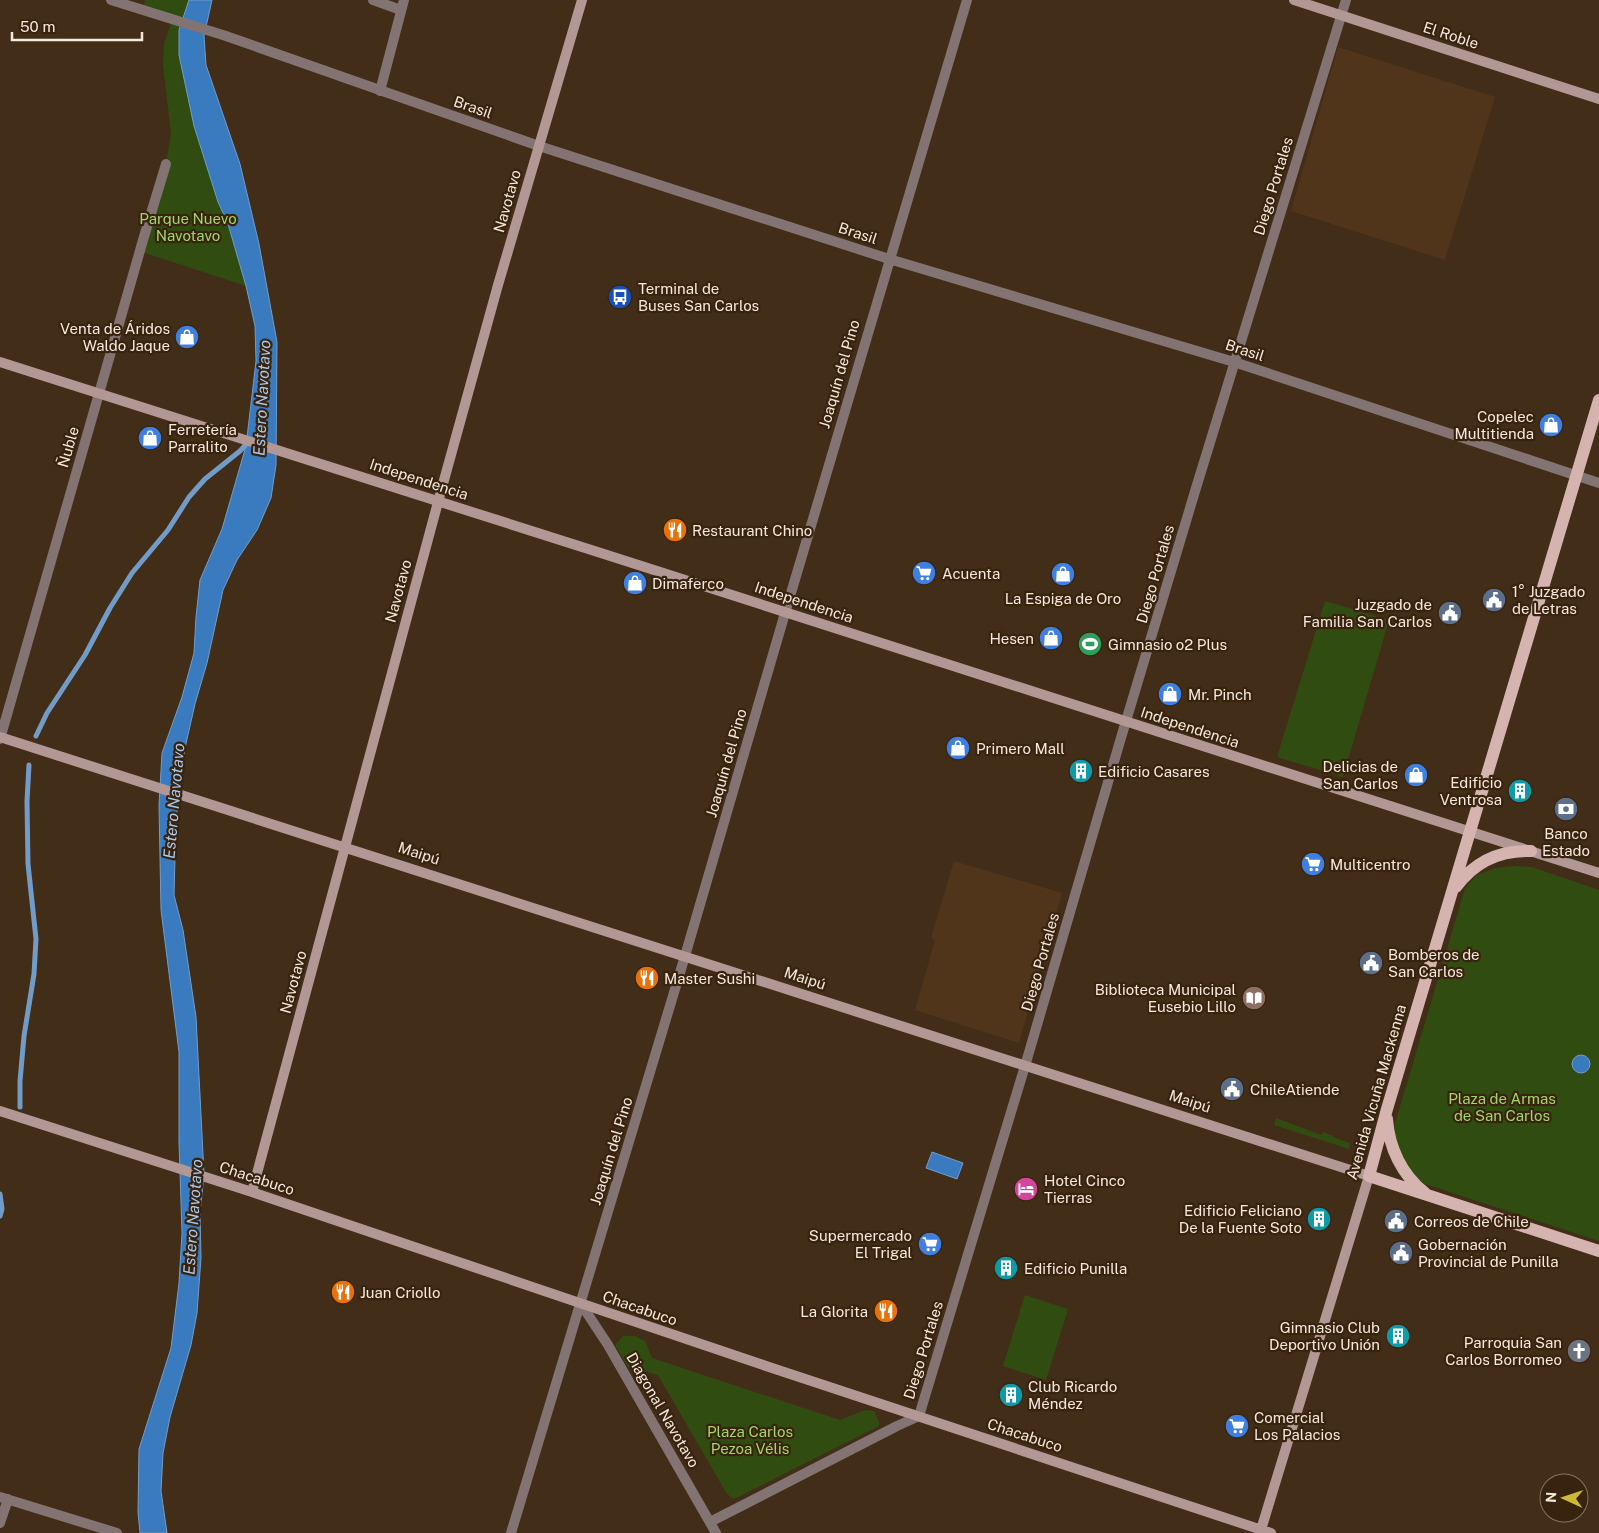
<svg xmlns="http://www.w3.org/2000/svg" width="1599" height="1533" font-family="'Public Sans',sans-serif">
<rect width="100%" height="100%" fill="#422d19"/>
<!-- built -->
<path fill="#50351b" d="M 1338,47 L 1495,97 L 1445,260 L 1291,211 Z
M 954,861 L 1062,893 L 1019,1043 L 915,1010 L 935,940 L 931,938 Z"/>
<!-- green -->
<path fill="#314c11" d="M 145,0 L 189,0 L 179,30 L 194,126 L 218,202 L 228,224 L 246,286 L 142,252 L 166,164 L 171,134 L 163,64 L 164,44 L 172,20 L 144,6 Z
M 1325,601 L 1389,620 L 1343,777 L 1277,757 Z
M 1514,866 L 1532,867 L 1599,890 L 1599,1241 L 1425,1184 C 1405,1170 1397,1151 1394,1127 L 1465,888 L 1477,875 L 1495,868 Z
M 1276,1118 L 1321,1135 L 1323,1132 L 1333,1136 L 1333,1137 L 1350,1143 L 1349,1149 L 1274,1125 Z
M 1025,1295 L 1068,1309 L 1046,1380 L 1003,1366 Z
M 623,1336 L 635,1336 L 645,1341 L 652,1358 L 840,1420 L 865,1410 L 874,1411 L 879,1422 L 879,1426 L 734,1499 L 727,1494 L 658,1375 L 628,1367 L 615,1345 Z"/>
<!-- water -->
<path fill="#3a7bbf" stroke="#729cc8" d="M 189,0 L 212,0 L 204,36 L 206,65 L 240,164 L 259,244 L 277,342 L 276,465 L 271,498 L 257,530 L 237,560 L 223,590 L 207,663 L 195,704 L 185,748 L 176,819 L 174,895 L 183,930 L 196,1017 L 204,1174 L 200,1213 L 201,1258 L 197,1313 L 191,1345 L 170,1417 L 163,1453 L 161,1491 L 167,1533 L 140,1533 L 138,1512 L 139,1449 L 171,1348 L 179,1283 L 182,1233 L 179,1142 L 179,1052 L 161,910 L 159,805 L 162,753 L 182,697 L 194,653 L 196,617 L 200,580 L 222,529 L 246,446 L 256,361 L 255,326 L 246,286 L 228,224 L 218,202 L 194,126 L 179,55 L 179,30 Z
M1572 1064a9 9 0 1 1 18 0a9 9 0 1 1-18 0Z
M 932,1152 L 963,1163 L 957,1179 L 926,1168 Z"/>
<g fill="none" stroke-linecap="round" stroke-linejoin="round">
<!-- stream -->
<path stroke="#729cc8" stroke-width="5" d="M 36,736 L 47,713 L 85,655 L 110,608 L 132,573 L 168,530 L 189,497 L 205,479 L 240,451 L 249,441
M 20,1107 L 20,1081 L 24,1036 L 34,974 L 36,939 L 28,864 L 27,801 L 29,765
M 0,1194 L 2,1209 L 0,1216"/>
<!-- street -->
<path stroke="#837372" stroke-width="10" d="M 111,0 L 226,36 L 539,146 L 889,259 L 1234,362 L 1599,483
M 373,0 L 401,10
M 380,91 L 404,0
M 0,739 L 143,240 L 166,164
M 581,1304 L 608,1345 L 716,1533
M 0,1497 L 117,1533
M 710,1522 L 897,1426 L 919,1416 L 1025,1066 L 1123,731 L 1196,488 L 1346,0
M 0,1523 L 8,1499
M 511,1533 L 685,956 L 783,620 L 967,0"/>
<!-- secondary -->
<path stroke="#b19895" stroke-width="10" d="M 1294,0 L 1599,99
M 0,362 L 604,554 L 1599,873
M 0,737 L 1369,1176 L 1260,1533
M 0,1111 L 252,1192 L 769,1367 L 1271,1533
M 252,1192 L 441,491 L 498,285 L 582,0"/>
<!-- primary -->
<path stroke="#d5b4b0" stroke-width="12" d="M 1599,400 L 1387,1109 L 1369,1176 L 1599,1251
M 1456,887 C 1475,861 1500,850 1531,851
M 1387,1119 C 1389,1148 1402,1175 1425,1193"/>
</g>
<!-- icons -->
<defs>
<g id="bus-disc" transform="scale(1.25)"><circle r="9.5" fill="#1a4fb4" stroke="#38230f"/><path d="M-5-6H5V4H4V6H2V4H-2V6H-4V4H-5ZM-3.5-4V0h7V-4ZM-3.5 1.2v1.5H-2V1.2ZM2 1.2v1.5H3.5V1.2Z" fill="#fff"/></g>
<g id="shop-disc" transform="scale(1.25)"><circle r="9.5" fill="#3f7fe0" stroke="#38230f"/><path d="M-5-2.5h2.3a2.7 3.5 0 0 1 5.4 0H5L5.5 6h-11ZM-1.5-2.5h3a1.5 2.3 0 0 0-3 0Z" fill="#fff"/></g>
<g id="restaurant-disc" transform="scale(1.25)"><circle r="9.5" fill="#e8710a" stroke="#38230f"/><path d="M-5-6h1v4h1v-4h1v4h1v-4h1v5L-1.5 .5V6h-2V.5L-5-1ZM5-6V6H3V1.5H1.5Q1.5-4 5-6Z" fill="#fff"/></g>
<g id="supermarket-disc" transform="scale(1.25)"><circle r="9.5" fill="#3f7fe0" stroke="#38230f"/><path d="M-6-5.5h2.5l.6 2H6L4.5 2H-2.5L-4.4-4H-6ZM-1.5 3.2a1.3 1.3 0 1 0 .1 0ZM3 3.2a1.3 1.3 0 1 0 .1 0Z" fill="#fff"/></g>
<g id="civic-disc" transform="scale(1.25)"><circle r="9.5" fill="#5c6f8a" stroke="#38230f"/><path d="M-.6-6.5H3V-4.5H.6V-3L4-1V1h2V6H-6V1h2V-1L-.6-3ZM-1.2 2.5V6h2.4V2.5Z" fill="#fff"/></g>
<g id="stadium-disc" transform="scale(1.25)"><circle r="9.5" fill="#2e9e5b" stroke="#38230f"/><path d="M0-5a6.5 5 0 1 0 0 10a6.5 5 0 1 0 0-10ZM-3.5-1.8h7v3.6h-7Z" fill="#fff"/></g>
<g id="building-disc" transform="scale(1.25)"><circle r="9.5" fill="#0f9aa8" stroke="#38230f"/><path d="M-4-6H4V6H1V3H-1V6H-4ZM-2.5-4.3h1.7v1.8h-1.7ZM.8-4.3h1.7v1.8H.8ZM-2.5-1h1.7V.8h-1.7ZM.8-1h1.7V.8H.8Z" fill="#fff"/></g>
<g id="bank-disc" transform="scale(1.25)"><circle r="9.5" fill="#5c6f8a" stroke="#38230f"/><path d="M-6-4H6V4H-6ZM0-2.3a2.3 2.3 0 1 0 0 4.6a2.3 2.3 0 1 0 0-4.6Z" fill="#fff"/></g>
<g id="library-disc" transform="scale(1.25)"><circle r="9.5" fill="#8d6e63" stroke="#38230f"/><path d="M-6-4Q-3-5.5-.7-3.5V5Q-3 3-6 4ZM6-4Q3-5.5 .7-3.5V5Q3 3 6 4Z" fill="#fff"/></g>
<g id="hotel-disc" transform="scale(1.25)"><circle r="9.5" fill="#d1479c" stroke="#38230f"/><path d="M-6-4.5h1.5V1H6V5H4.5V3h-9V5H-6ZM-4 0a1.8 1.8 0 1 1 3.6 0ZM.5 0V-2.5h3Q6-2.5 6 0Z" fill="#fff"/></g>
<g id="church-disc" transform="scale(1.25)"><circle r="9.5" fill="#6b7280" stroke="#38230f"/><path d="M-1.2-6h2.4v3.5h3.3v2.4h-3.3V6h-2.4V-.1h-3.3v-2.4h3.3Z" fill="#fff"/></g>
</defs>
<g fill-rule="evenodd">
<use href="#bus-disc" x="620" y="297"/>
<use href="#shop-disc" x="187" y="337"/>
<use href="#shop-disc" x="1551" y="425"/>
<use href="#shop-disc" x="150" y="438"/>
<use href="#restaurant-disc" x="675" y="530"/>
<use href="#supermarket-disc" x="924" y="573"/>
<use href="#shop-disc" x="1063" y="574"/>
<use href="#shop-disc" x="635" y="583"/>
<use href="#civic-disc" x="1494" y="600"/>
<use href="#civic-disc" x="1450" y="613"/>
<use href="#shop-disc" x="1051" y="638"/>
<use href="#stadium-disc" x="1090" y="644"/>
<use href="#shop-disc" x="1170" y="694"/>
<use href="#shop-disc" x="958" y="748"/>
<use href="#building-disc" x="1081" y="771"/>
<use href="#shop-disc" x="1416" y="775"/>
<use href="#building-disc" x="1520" y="791"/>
<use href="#bank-disc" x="1566" y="809"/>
<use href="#supermarket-disc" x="1313" y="864"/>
<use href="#civic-disc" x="1371" y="963"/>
<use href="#restaurant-disc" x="647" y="978"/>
<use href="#library-disc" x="1254" y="998"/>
<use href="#civic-disc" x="1232" y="1089"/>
<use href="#hotel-disc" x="1026" y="1189"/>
<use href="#building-disc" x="1319" y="1219"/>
<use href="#civic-disc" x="1396" y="1221"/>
<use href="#supermarket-disc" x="930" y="1244"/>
<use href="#civic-disc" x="1401" y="1253"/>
<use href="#building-disc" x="1006" y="1268"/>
<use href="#restaurant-disc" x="343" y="1292"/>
<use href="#restaurant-disc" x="886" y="1311"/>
<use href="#building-disc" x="1398" y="1336"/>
<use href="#church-disc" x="1579" y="1351"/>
<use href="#building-disc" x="1011" y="1395"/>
<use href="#supermarket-disc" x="1237" y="1426"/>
</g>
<g text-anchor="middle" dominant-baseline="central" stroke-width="4.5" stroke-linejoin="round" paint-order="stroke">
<!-- street labels -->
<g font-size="15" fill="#f6e8dc" stroke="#38230f">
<text transform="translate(1451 35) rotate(18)">El Roble</text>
<text transform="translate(473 107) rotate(19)">Brasil</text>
<text transform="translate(1273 186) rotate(-73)">Diego Portales</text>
<text transform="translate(507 201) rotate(-74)">Navotavo</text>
<text transform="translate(858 233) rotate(18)">Brasil</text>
<text transform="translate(1245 350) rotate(18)">Brasil</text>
<text transform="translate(839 374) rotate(-74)">Joaquín del Pino</text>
<text transform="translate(68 447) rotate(-74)">Ñuble</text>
<text transform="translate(419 479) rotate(18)">Independencia</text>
<text transform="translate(1155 574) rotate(-74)">Diego Portales</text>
<text transform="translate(398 591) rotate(-75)">Navotavo</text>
<text transform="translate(804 602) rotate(18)">Independencia</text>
<text transform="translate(1190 727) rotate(18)">Independencia</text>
<text transform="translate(726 763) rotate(-74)">Joaquín del Pino</text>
<text transform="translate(419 853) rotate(18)">Maipú</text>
<text transform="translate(1040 962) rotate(-74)">Diego Portales</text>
<text transform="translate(805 978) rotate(18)">Maipú</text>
<text transform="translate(293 982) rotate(-75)">Navotavo</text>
<text transform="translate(1376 1092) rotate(-74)">Avenida Vicuña Mackenna</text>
<text transform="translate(1190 1101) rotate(18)">Maipú</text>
<text transform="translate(611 1151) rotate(-73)">Joaquín del Pino</text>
<text transform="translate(257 1178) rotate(18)">Chacabuco</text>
<text transform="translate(640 1308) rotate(19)">Chacabuco</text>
<text transform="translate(923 1350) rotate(-73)">Diego Portales</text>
<text transform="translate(663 1410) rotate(60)">Diagonal Navotavo</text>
<text transform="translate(1025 1435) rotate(18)">Chacabuco</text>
</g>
<!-- park labels -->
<g font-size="15" fill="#a0d868" stroke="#38230f">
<text x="188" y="218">Parque Nuevo<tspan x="188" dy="17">Navotavo</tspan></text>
<text x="1502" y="1098">Plaza de Armas<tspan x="1502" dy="17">de San Carlos</tspan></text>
<text x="750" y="1431">Plaza Carlos<tspan x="750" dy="17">Pezoa Vélis</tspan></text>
</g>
<!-- poi labels -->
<g font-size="15" fill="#f6e8dc" stroke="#38230f" text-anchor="start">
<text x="638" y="288">Terminal de<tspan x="638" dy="17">Buses San Carlos</tspan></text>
<text x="170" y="328" text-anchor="end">Venta de Áridos<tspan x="170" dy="17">Waldo Jaque</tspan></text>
<text x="1534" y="416" text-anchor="end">Copelec<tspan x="1534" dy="17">Multitienda</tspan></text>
<text x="168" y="429">Ferretería<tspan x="168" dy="17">Parralito</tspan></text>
<text x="692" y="530">Restaurant Chino</text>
<text x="942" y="573">Acuenta</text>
<text x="652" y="583">Dimaferco</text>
<text x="1512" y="591">1° Juzgado<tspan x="1512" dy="17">de Letras</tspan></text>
<text x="1063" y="598" text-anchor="middle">La Espiga de Oro</text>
<text x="1432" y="604" text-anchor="end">Juzgado de<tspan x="1432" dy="17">Familia San Carlos</tspan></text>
<text x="1034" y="638" text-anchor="end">Hesen</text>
<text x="1108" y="644">Gimnasio o2 Plus</text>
<text x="1188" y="694">Mr. Pinch</text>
<text x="976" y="748">Primero Mall</text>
<text x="1398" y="766" text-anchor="end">Delicias de<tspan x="1398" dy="17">San Carlos</tspan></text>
<text x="1098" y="771">Edificio Casares</text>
<text x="1502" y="782" text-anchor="end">Edificio<tspan x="1502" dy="17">Ventrosa</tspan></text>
<text x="1566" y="833" text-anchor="middle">Banco<tspan x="1566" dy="17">Estado</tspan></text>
<text x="1330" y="864">Multicentro</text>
<text x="1388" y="954">Bomberos de<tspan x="1388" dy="17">San Carlos</tspan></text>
<text x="664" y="978">Master Sushi</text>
<text x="1236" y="989" text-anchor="end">Biblioteca Municipal<tspan x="1236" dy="17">Eusebio Lillo</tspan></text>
<text x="1250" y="1089">ChileAtiende</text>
<text x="1044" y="1180">Hotel Cinco<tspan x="1044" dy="17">Tierras</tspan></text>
<text x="1302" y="1210" text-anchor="end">Edificio Feliciano<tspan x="1302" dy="17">De la Fuente Soto</tspan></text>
<text x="1414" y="1221">Correos de Chile</text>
<text x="912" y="1235" text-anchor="end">Supermercado<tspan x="912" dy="17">El Trigal</tspan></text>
<text x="1418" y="1244">Gobernación<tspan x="1418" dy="17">Provincial de Punilla</tspan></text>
<text x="1024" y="1268">Edificio Punilla</text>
<text x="360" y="1292">Juan Criollo</text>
<text x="868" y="1311" text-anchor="end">La Glorita</text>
<text x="1380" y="1327" text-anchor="end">Gimnasio Club<tspan x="1380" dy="17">Deportivo Unión</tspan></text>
<text x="1562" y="1342" text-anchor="end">Parroquia San<tspan x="1562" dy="17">Carlos Borromeo</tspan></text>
<text x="1028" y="1386">Club Ricardo<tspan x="1028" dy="17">Méndez</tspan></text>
<text x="1254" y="1417">Comercial<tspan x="1254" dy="17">Los Palacios</tspan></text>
</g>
<!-- water labels -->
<g font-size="16" font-style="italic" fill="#a9c9ed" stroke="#38230f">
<text transform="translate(262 398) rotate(-87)">Estero Navotavo</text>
<text transform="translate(174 801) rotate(-85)">Estero Navotavo</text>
<text transform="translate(193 1217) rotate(-86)">Estero Navotavo</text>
</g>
</g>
<!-- north arrow -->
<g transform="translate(1564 1498) rotate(273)"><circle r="24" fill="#38230f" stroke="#847261"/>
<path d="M0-4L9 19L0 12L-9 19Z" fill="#cdb938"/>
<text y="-8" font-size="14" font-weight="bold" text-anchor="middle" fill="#f6e8dc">N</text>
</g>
<!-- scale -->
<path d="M12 32v8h130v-8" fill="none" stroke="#f6e8dc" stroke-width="2.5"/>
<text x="20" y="32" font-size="15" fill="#f6e8dc" stroke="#38230f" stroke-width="4" paint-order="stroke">50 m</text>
</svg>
